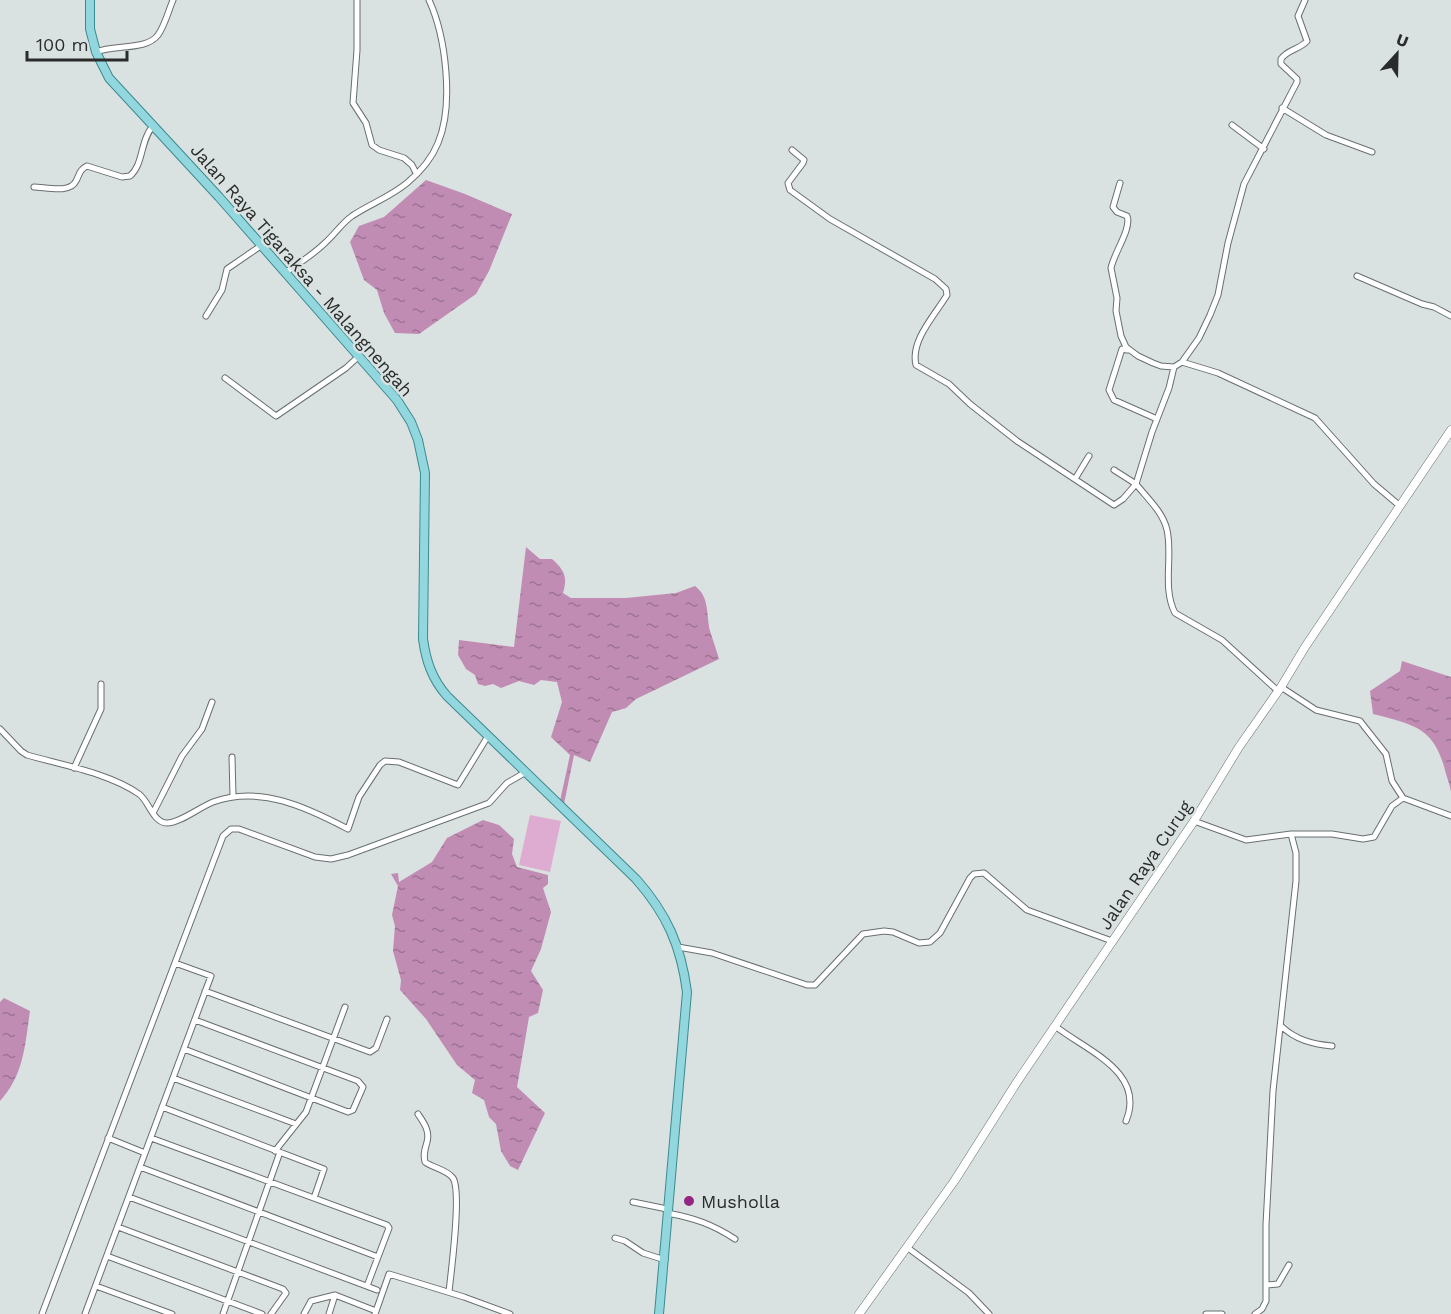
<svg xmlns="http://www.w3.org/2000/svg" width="1451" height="1314" font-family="'Work Sans',sans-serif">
<defs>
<pattern id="water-ripples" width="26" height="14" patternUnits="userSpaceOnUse" patternTransform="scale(1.5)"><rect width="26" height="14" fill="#c18cb4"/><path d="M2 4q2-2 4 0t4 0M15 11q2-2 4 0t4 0" fill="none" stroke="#9d7393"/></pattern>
</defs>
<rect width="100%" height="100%" fill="#dae1e1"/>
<!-- green -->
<path fill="#ddacd0" d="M 530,815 L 561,821 L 550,872 L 519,865 Z"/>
<!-- water -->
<path fill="url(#water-ripples)" d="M 426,180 L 465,194 L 512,214 L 489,271 L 476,294 L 419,334 L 395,333 L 384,313 L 377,290 L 364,280 L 350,242 L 359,226 L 384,217 Z
M 526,547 L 540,559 L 552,559 C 564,570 568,576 563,593 L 571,598 L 626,598 L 676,593 L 695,586 C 710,597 706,615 710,631 C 713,640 716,649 719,659 L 636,699 L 626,708 L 612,712 L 590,762 L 574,755 L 564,804 L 560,801 L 570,755 L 551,737 L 562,702 L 557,682 L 541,680 L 534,685 L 519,681 L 501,688 L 493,684 L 485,686 L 478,684 L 475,675 L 466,669 L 458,655 L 459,640 L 514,647 Z
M 1402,661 L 1451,677 L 1451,792 C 1450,786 1448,780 1446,774 C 1435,728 1416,725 1373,714 L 1370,691 L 1400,671 Z
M 483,820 L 499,825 L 514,839 L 512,854 L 517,867 L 548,875 L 548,884 L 543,888 L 551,912 L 541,949 L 531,971 L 543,990 L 538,1013 L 529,1017 L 517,1087 L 545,1113 L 518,1170 L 510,1166 L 501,1151 L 496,1124 L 489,1117 L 484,1100 L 472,1093 L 475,1080 L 457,1065 L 426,1019 L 400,990 L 401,980 L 393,951 L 395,926 L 392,915 L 398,886 L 391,874 L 398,873 L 399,882 L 432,862 L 447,838 Z
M 4,998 L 30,1011 C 25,1045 24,1075 0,1101 L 0,1002 Z"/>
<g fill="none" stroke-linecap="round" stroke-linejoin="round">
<!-- street casing -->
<g stroke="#696f70" stroke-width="7">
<path id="street" d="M 357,0 L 357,50 L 353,103 L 366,123 L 372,145 L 379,150 L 404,158 L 412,165 L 416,173
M 96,52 C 114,44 146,51 158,35 C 165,25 168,12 173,0
M 1282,108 L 1326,135 L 1372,152
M 1232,125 L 1264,149
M 792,150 L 804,160 L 803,163 L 788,183 L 790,190 L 830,219 L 935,279 L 946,289 L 947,295 C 935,315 910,341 916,365 L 949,384 L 970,404 L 1017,441 L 1114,505 L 1123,499 L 1136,484 L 1114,470
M 1120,183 L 1113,207 L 1117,212 L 1127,216 C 1132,228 1114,253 1111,268 L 1117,298 L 1116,311 L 1121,336 L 1126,347 L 1138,356 L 1153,363 L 1161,366 L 1174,367
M 34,187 C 45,187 70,194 76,181 C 80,174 79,170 87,166 L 122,177 L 130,176 C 144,164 140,140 153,126
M 286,272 C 300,263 314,254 326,242 C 335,234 342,223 352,216 C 370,204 390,197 407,183 C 419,173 432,158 438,143 C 454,105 446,37 429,0
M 1357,276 L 1422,304 L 1434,307 L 1451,316
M 206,316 L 222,290 L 227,269 L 262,245
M 1127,350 L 1122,349 L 1109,390 L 1114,400 L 1157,419
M 1182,362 L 1218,373 L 1315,418 L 1374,484 L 1400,506
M 225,378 L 276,416 L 346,368 L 359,356
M 1075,479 L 1089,456
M 1281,687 L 1316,710 L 1360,721 L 1386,754 L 1392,781 L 1403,798 L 1451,816
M 1278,691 L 1222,640 L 1175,613 C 1162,588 1173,556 1167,530 C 1163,512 1147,498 1136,484 L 1152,432 L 1169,388 L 1174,367 L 1182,362 L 1199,338 L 1210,315 L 1218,295 L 1228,243 L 1244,184 L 1297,82 L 1297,79 L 1281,64 L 1281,59 C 1288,49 1299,50 1307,41 L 1298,16 L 1305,0
M 0,729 L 21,751 L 27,755 C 62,765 109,773 139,794 C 149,801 153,823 167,823 C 180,823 200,807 213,802 C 260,785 306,807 348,829 L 359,797 L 380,765 L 385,761 L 399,762 L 458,785 L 488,736
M 232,757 L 233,796
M 74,768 L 101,709 L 101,684
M 153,813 L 182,756 L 202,729 L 212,702
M 1194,821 L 1246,840 L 1291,834 L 1296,853 L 1296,881 L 1273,1091 L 1266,1225 L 1266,1301 L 1262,1309 L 1255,1314
M 1291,834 L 1332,834 L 1363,839 L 1374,837 L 1392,806 L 1403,798
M 678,947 L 712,953 L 807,985 L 815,985 L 863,934 L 884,931 L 893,932 L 919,943 L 930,942 L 940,933 L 970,878 L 974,874 L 984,873 L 1027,910 L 1112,941
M 205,991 L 370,1052 L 376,1048 L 387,1019
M 1055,1026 C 1087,1051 1146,1072 1126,1121
M 1281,1026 C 1296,1040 1312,1044 1332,1046
M 184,1049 L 348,1112 L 353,1110 L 363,1087 L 358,1081 L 195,1020
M 173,1078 L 296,1124
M 162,1107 L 324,1169 L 314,1198
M 418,1114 C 424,1123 430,1131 427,1142 C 425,1149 423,1154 425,1162 C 433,1168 446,1169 453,1178 C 462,1192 451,1272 449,1292
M 108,1138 L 145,1153
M 151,1138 L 387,1225 L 389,1228 L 367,1286
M 275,1151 L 306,1112 L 345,1007
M 140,1167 L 378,1257
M 129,1197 L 377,1290
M 633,1202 L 667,1209
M 667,1213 C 694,1218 712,1224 735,1239
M 118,1227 L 283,1289 L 286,1293 L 271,1314
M 615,1238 L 625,1241 L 643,1253 L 665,1260
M 908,1248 L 969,1293 L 989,1314
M 107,1256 L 262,1314
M 1267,1285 L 1278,1284 L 1289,1265
M 96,1286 L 172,1314
M 42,1314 L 223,836 L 231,829 L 239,829 L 315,857 L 331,859 L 348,855 L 489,803 L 507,783 L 526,772
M 85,1314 L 211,976 L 175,963
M 223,1314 L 280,1152
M 304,1314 L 311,1301 L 335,1295 L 376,1311
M 329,1314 L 335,1295
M 375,1314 L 389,1274 L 464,1297 L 510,1314
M 1206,1314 L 1222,1314"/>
</g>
<!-- secondary casing -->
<g stroke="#696f70" stroke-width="9">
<path id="secondary" d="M 859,1314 L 955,1180 L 1017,1082 L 1194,821 L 1239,747 L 1281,687 L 1305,647 L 1451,430"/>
</g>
<!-- primary casing -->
<g stroke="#3e8a91" stroke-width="10">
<path id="primary" d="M 90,0 L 90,29 L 96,52 L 109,78 L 219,197 L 397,400 L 411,422 L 418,440 L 425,473 L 423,639 C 426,661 432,679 447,696 L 636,879 C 667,914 681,946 687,992 L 659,1314"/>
</g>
<!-- street -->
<use href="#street" stroke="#fff" stroke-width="5"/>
<!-- secondary -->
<use href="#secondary" stroke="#fff" stroke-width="8"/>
<!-- primary -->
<use href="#primary" stroke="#91d7dd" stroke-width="8"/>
</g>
<!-- markers -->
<circle fill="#952483" stroke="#dae1e1" stroke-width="2" cx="689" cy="1201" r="6"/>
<g text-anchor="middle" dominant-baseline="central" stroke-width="5" stroke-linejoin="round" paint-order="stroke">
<!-- street labels -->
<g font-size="18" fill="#2a2c2c" stroke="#dae1e1">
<text transform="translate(302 270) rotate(49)">Jalan Raya Tigaraksa - Malangnengah</text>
<text transform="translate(1145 865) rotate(-56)">Jalan Raya Curug</text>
</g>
<!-- poi labels -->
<g font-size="18" fill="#2a2c2c" stroke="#dae1e1" text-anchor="start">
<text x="701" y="1201">Musholla</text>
</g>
</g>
<!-- north arrow -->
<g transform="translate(1397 54) rotate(22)" stroke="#dae1e1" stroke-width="4.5" paint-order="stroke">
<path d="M0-4.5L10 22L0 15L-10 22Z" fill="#2a2c2c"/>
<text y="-9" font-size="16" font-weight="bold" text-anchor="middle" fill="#2a2c2c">U</text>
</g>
<!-- scale -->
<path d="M27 51v9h100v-9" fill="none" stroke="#2a2c2c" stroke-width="3"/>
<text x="36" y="51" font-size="18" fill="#2a2c2c" stroke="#dae1e1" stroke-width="4.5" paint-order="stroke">100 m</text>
</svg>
